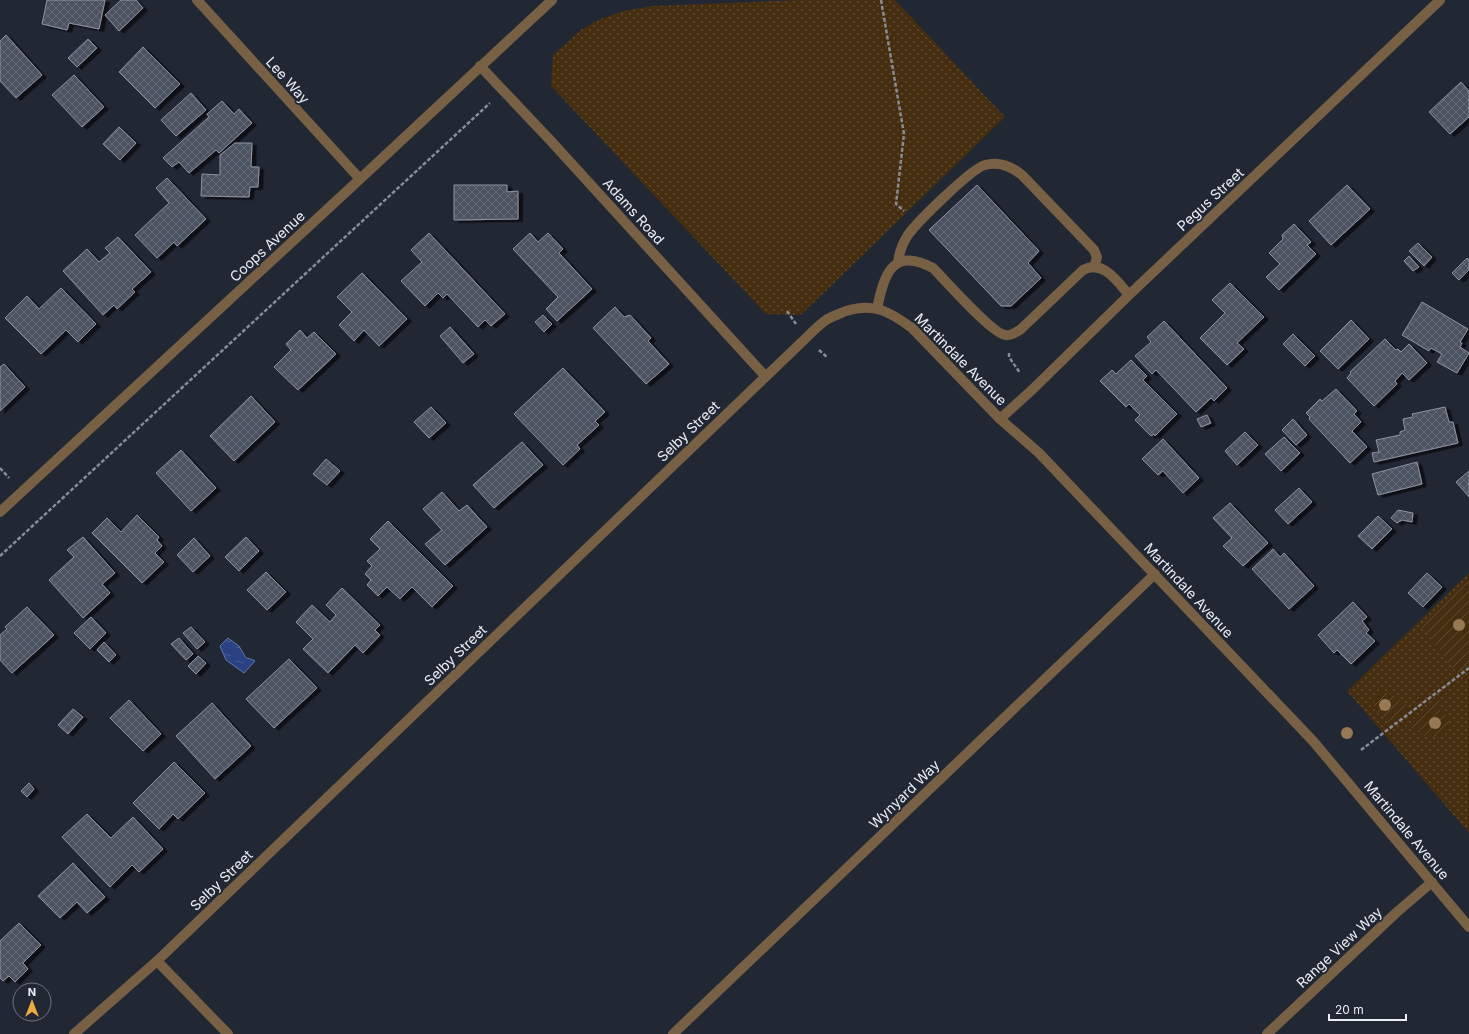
<svg xmlns="http://www.w3.org/2000/svg" width="1469" height="1034" font-family="Inter,sans-serif">
<defs>
<pattern id="park-dots" width="8" height="8" patternUnits="userSpaceOnUse"><rect width="8" height="8" fill="#442e0f"/><path d="M2 2h.1M6 6h.1" fill="none" stroke="#5f4d33" stroke-width="1.8" stroke-linecap="round"/></pattern>
<pattern id="garden-furrows" width="10" height="10" patternUnits="userSpaceOnUse"><rect width="10" height="10" fill="#442e0f"/><path d="M-1 1l2-2M0 10L10 0M9 11l2-2" fill="none" stroke="#5f4d33"/></pattern>
<pattern id="water-ripples" width="26" height="14" patternUnits="userSpaceOnUse"><rect width="26" height="14" fill="#2a4284"/><path d="M2 4q2-2 4 0t4 0M15 11q2-2 4 0t4 0" fill="none" stroke="#495e96"/></pattern>
<pattern id="building-cross-hatch" width="8" height="8" patternUnits="userSpaceOnUse"><rect width="8" height="8" fill="#4c5260"/><path d="M0 0l8 8M0 8l8-8" fill="none" stroke="#666b77"/></pattern>
<filter id="shadow"><feDropShadow dx="4.5" dy="2.5" stdDeviation="0" flood-color="#0009"/></filter>
</defs>
<rect width="100%" height="100%" fill="#222734"/>
<!-- park -->
<path fill="url(#park-dots)" d="M 800,0 L 895,0 L 1005,117 L 801,315 L 766,314 L 551,86 L 553,55 L 581,30 L 600,19 L 624,11 L 653,6 Z
M 1469,573 L 1469,833 L 1347,691 Z"/>
<!-- garden -->
<path fill="url(#garden-furrows)" d="M 1469,579 L 1469,664 L 1457,673 L 1421,626 Z
M 1384,692 C 1397,694 1399,703 1411,708 L 1392,724 C 1384,719 1367,708 1376,697 C 1377,695 1381,693 1384,692 Z
M 1440,700 L 1438,707 L 1449,719 L 1449,728 L 1442,736 C 1425,739 1421,734 1408,725 Z"/>
<!-- water -->
<path fill="url(#water-ripples)" stroke="#6375a6" d="M 228,638 L 239,646 L 246,658 L 251,659 L 255,661 L 244,673 L 226,660 L 220,646 Z"/>
<!-- building -->
<path fill="url(#building-cross-hatch)" stroke="#8c93a2" filter="url(#shadow)" d="M 47,0 L 105,0 L 99,29 L 69,23 L 67,30 L 42,24 Z
M 121,0 L 136,0 L 143,8 L 119,31 L 105,15 Z
M 6,35 L 42,75 L 16,98 L 0,81 L 0,41 Z
M 88,39 L 97,48 L 77,67 L 68,58 Z
M 143,47 L 180,84 L 155,108 L 119,72 Z
M 74,75 L 104,107 L 82,127 L 52,95 Z
M 1461,82 L 1469,91 L 1469,117 L 1450,134 L 1429,112 Z
M 191,93 L 206,110 L 176,136 L 161,120 Z
M 222,101 L 234,114 L 239,109 L 252,123 L 219,153 L 216,150 L 189,173 L 179,162 L 172,167 L 163,158 L 209,117 L 207,114 Z
M 119,127 L 136,143 L 120,160 L 103,144 Z
M 235,143 L 252,143 L 251,167 L 259,167 L 258,187 L 250,187 L 249,197 L 201,196 L 202,174 L 220,175 L 220,155 Z
M 167,178 L 206,219 L 177,246 L 174,242 L 157,258 L 135,235 L 169,203 L 156,188 Z
M 454,185 L 507,185 L 507,192 L 518,191 L 518,219 L 454,220 Z
M 977,185 L 1039,251 L 1028,263 L 1041,278 L 1011,306 L 1001,306 L 929,230 Z
M 1347,185 L 1370,209 L 1331,245 L 1309,221 Z
M 1294,224 L 1311,242 L 1307,245 L 1316,254 L 1279,290 L 1266,277 L 1280,264 L 1269,253 L 1283,239 L 1282,235 Z
M 429,233 L 505,314 L 491,326 L 485,320 L 478,327 L 447,294 L 443,298 L 438,293 L 425,306 L 401,281 L 422,262 L 411,250 Z
M 530,233 L 538,242 L 548,233 L 563,249 L 559,253 L 592,289 L 557,321 L 546,309 L 558,297 L 513,249 Z
M 118,237 L 151,272 L 132,289 L 135,292 L 117,309 L 114,305 L 103,315 L 63,271 L 87,249 L 99,262 L 110,253 L 105,248 Z
M 1418,243 L 1432,257 L 1424,266 L 1409,251 Z
M 1409,256 L 1419,267 L 1413,271 L 1404,261 Z
M 1467,258 L 1469,260 L 1469,270 L 1459,280 L 1452,273 Z
M 362,273 L 407,319 L 379,346 L 364,330 L 354,341 L 339,325 L 352,312 L 337,297 Z
M 1230,283 L 1264,317 L 1237,343 L 1244,349 L 1227,365 L 1200,338 L 1225,313 L 1212,300 Z
M 61,288 L 96,324 L 78,342 L 66,330 L 41,354 L 5,318 L 27,296 L 39,309 Z
M 1422,302 L 1468,329 L 1460,342 L 1462,343 L 1460,347 L 1469,353 L 1457,373 L 1437,362 L 1442,354 L 1431,348 L 1429,351 L 1402,335 Z
M 615,307 L 624,317 L 630,315 L 651,338 L 648,341 L 669,364 L 646,384 L 593,328 Z
M 543,315 L 552,324 L 544,332 L 535,322 Z
M 1351,320 L 1369,339 L 1338,369 L 1320,351 Z
M 1164,321 L 1227,388 L 1214,401 L 1211,398 L 1196,412 L 1156,370 L 1152,374 L 1135,356 L 1151,342 L 1147,337 Z
M 450,327 L 474,354 L 463,363 L 440,336 Z
M 300,330 L 307,338 L 314,332 L 336,354 L 298,390 L 274,367 L 291,350 L 286,344 Z
M 1293,334 L 1315,356 L 1305,366 L 1283,344 Z
M 1385,339 L 1396,350 L 1398,349 L 1401,352 L 1409,344 L 1427,363 L 1409,380 L 1402,373 L 1395,381 L 1397,384 L 1374,406 L 1347,378 L 1351,373 L 1350,372 Z
M 1131,360 L 1147,376 L 1143,380 L 1177,414 L 1155,436 L 1154,434 L 1151,436 L 1135,420 L 1140,415 L 1129,404 L 1126,407 L 1100,381 L 1112,370 L 1116,374 Z
M 4,364 L 25,387 L 0,411 L 0,367 Z
M 563,368 L 605,412 L 595,421 L 599,425 L 577,445 L 580,449 L 563,465 L 514,414 Z
M 1336,389 L 1357,411 L 1354,414 L 1361,422 L 1352,431 L 1367,447 L 1350,463 L 1309,419 L 1310,417 L 1306,413 L 1320,399 L 1322,401 Z
M 251,396 L 275,422 L 234,461 L 210,436 Z
M 431,407 L 446,423 L 429,438 L 414,422 Z
M 1445,407 L 1449,422 L 1453,422 L 1458,443 L 1374,462 L 1372,453 L 1379,452 L 1376,440 L 1400,435 L 1400,432 L 1405,430 L 1403,419 L 1413,417 L 1412,414 Z
M 1207,415 L 1211,423 L 1201,427 L 1197,419 Z
M 1293,419 L 1307,435 L 1296,445 L 1282,430 Z
M 1245,432 L 1258,445 L 1237,465 L 1225,451 Z
M 1284,437 L 1300,453 L 1281,471 L 1265,454 Z
M 1163,439 L 1199,478 L 1183,493 L 1163,471 L 1158,475 L 1142,459 Z
M 522,442 L 543,465 L 494,508 L 473,485 Z
M 181,450 L 216,488 L 191,511 L 156,473 Z
M 326,459 L 340,471 L 327,485 L 313,474 Z
M 1417,462 L 1422,484 L 1378,495 L 1372,474 Z
M 1469,471 L 1469,497 L 1456,482 Z
M 1299,488 L 1312,502 L 1288,524 L 1275,510 Z
M 442,492 L 459,511 L 467,505 L 487,527 L 445,565 L 425,544 L 442,530 L 423,509 Z
M 1230,503 L 1268,543 L 1243,566 L 1223,546 L 1232,538 L 1213,518 Z
M 1398,510 L 1413,513 L 1412,522 L 1402,520 L 1397,523 L 1391,518 Z
M 137,515 L 159,537 L 157,540 L 162,546 L 155,553 L 164,562 L 142,583 L 92,533 L 107,518 L 121,532 Z
M 1378,516 L 1392,529 L 1372,549 L 1358,536 Z
M 388,521 L 453,586 L 432,607 L 412,587 L 400,599 L 387,587 L 378,596 L 367,585 L 371,580 L 365,574 L 372,566 L 367,561 L 380,549 L 370,539 Z
M 83,537 L 115,573 L 102,584 L 110,593 L 83,618 L 49,580 L 74,557 L 67,550 Z
M 246,537 L 259,551 L 239,571 L 225,557 Z
M 194,538 L 210,556 L 193,572 L 177,555 Z
M 1273,549 L 1280,557 L 1284,553 L 1314,586 L 1289,609 L 1252,569 Z
M 266,572 L 286,592 L 267,610 L 247,590 Z
M 1427,573 L 1442,587 L 1423,607 L 1408,593 Z
M 342,588 L 380,625 L 375,630 L 380,635 L 363,653 L 355,645 L 328,673 L 303,649 L 313,639 L 296,622 L 312,605 L 330,622 L 336,615 L 326,605 Z
M 1353,602 L 1367,617 L 1362,621 L 1369,630 L 1366,633 L 1375,641 L 1351,664 L 1337,650 L 1334,653 L 1318,635 Z
M 27,607 L 54,635 L 12,673 L 0,660 L 0,635 L 7,629 L 5,627 Z
M 91,617 L 106,633 L 90,649 L 74,633 Z
M 191,627 L 205,642 L 197,649 L 183,633 Z
M 179,638 L 193,654 L 186,660 L 171,644 Z
M 104,642 L 116,655 L 109,662 L 97,650 Z
M 198,656 L 206,663 L 196,674 L 188,666 Z
M 289,659 L 317,688 L 274,728 L 246,699 Z
M 129,700 L 161,734 L 143,751 L 110,718 Z
M 212,703 L 251,746 L 215,779 L 176,736 Z
M 73,709 L 83,717 L 68,734 L 58,725 Z
M 174,762 L 205,793 L 178,819 L 173,814 L 159,829 L 133,803 Z
M 29,783 L 34,789 L 27,797 L 21,791 Z
M 87,814 L 111,838 L 133,817 L 163,849 L 139,872 L 132,865 L 110,887 L 62,837 Z
M 73,863 L 105,897 L 87,913 L 77,902 L 60,918 L 38,896 Z
M 19,923 L 41,945 L 23,963 L 28,969 L 15,982 L 9,976 L 3,981 L 0,978 L 0,941 Z"/>
<g fill="none" stroke-linecap="round" stroke-linejoin="round">
<!-- path -->
<path stroke="#878c96" stroke-width="2.5" stroke-dasharray="4 2" stroke-linecap="butt" d="M 881,0 L 904,134 L 896,204 L 904,211
M 787,311 L 796,324
M 819,350 L 828,358
M 1009,353 L 1009,357 L 1020,373
M 0,468 L 9,478
M 0,556 L 490,103
M 1361,750 L 1469,668"/>
<!-- minor -->
<path stroke="#776044" stroke-width="10" d="M 197,0 L 360,179
M 480,66 L 550,140 L 765,376
M 898,263 C 899,253 902,244 908,235 C 917,222 972,168 985,165 C 999,161 1011,166 1022,175 L 1094,250 L 1097,257 L 1094,267
M 877,309 C 884,275 892,246 933,268 C 945,280 993,335 1006,335 C 1011,336 1016,332 1020,330 L 1083,270 C 1103,259 1118,282 1129,295
M 1000,419 L 1034,388 L 1129,295 L 1440,0
M 0,512 L 360,179 L 552,0
M 157,961 L 228,1034
M 74,1034 L 157,961 L 807,337 C 813,331 819,325 826,320 C 832,316 839,314 846,311 C 874,302 890,312 912,328 L 1000,419 L 1039,453 L 1313,741 L 1469,927
M 673,1034 L 1155,574
M 1267,1034 L 1397,912 L 1432,882"/>
</g>
<!-- trees -->
<g fill="#977955">
<circle cx="1459" cy="625" r="6"/>
<circle cx="1385" cy="705" r="6"/>
<circle cx="1435" cy="723" r="6"/>
<circle cx="1347" cy="733" r="6"/>
</g>
<g text-anchor="middle" dominant-baseline="central" stroke-width="3.5" stroke-linejoin="round" paint-order="stroke">
<!-- street labels -->
<g font-size="14" fill="#e9edf5" stroke="#222734">
<text transform="translate(288 80) rotate(48)">Lee Way</text>
<text transform="translate(1210 199) rotate(-43)">Pegus Street</text>
<text transform="translate(634 211) rotate(48)">Adams Road</text>
<text transform="translate(267 246) rotate(-43)">Coops Avenue</text>
<text transform="translate(961 359) rotate(45)">Martindale Avenue</text>
<text transform="translate(688 431) rotate(-44)">Selby Street</text>
<text transform="translate(1189 590) rotate(47)">Martindale Avenue</text>
<text transform="translate(455 655) rotate(-44)">Selby Street</text>
<text transform="translate(904 794) rotate(-44)">Wynyard Way</text>
<text transform="translate(1407 830) rotate(50)">Martindale Avenue</text>
<text transform="translate(221 880) rotate(-44)">Selby Street</text>
<text transform="translate(1339 947) rotate(-43)">Range View Way</text>
</g>
</g>
<!-- north arrow -->
<g transform="translate(32 1002)"><circle r="19" fill="#222734" stroke="#727681"/>
<path d="M0-3L7 15L0 10L-7 15Z" fill="#efa73e"/>
<text y="-6" font-size="11" font-weight="bold" text-anchor="middle" fill="#e9edf5">N</text>
</g>
<!-- scale -->
<path d="M1329 1014v6h77v-6" fill="none" stroke="#e9edf5" stroke-width="2"/>
<text x="1335" y="1014" font-size="12" fill="#e9edf5" stroke="#222734" stroke-width="3" paint-order="stroke">20 m</text>
</svg>
